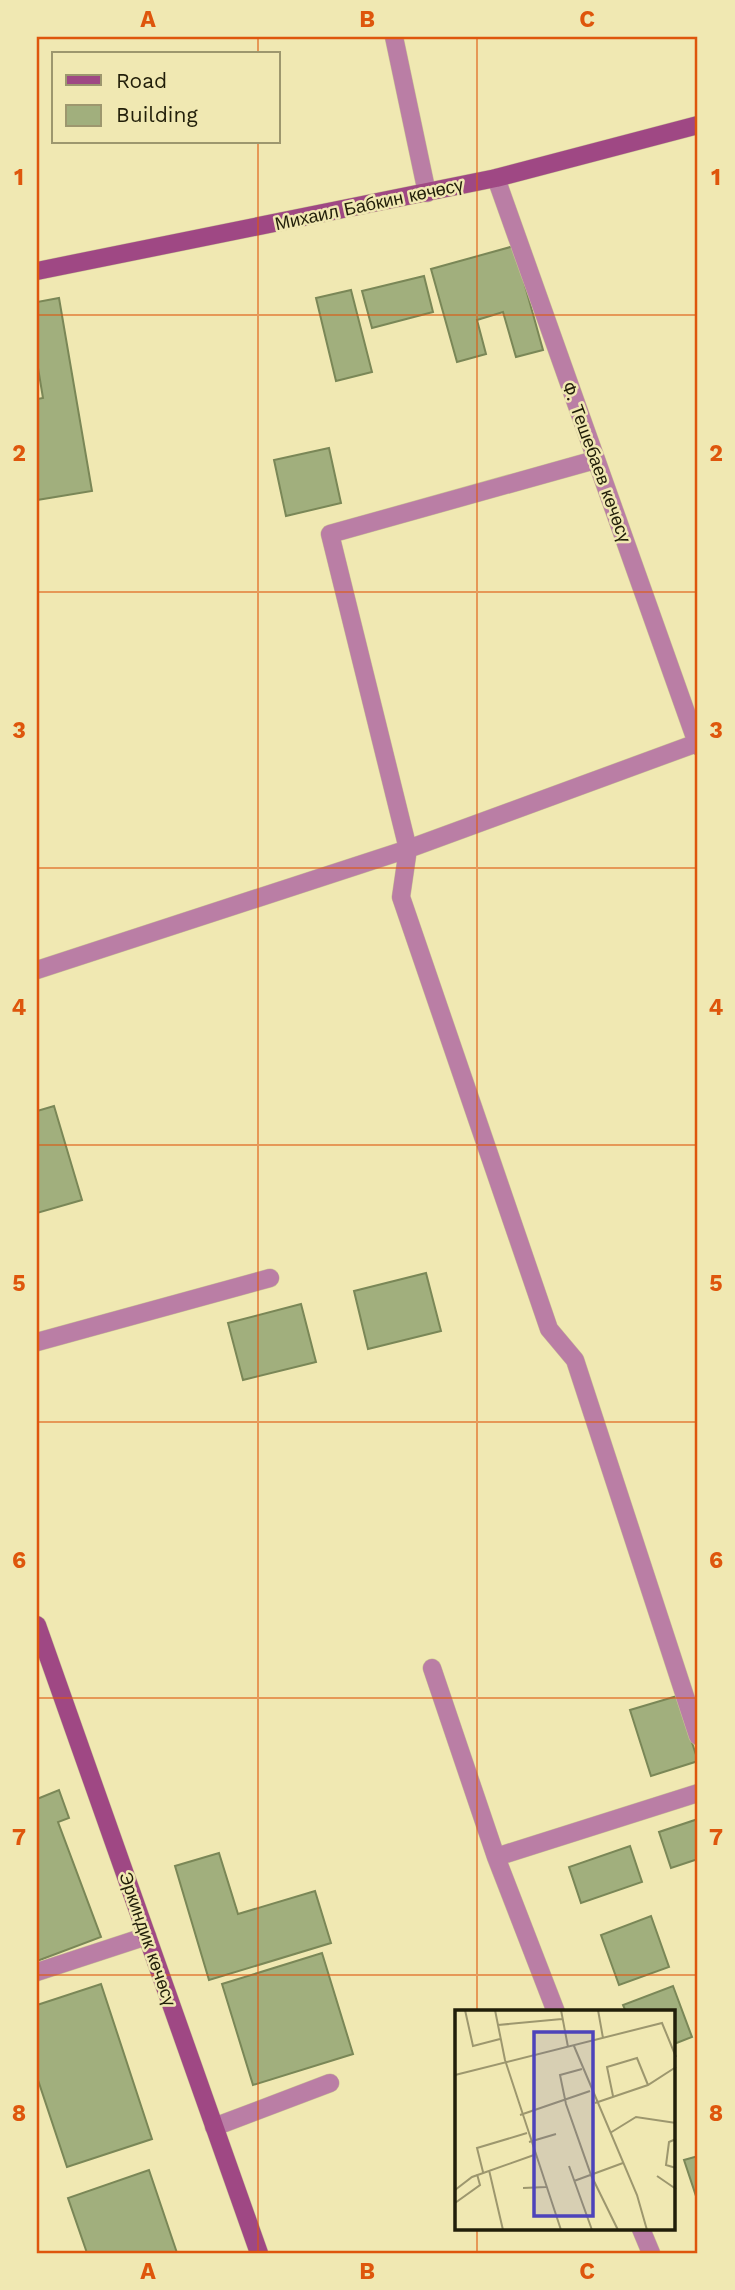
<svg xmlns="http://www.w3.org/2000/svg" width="735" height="2290" font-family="'Work Sans',sans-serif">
<rect width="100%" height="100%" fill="#f0e8b2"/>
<!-- building -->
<path fill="#a1af7d" stroke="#7a8757" stroke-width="2" d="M 514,246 L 543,350 L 516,357 L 503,312 L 477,320 L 486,354 L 457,362 L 431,269 Z
M 424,276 L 433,312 L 372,328 L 362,291 Z
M 351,290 L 372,372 L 336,381 L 316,298 Z
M 59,298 L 92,491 L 37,500 L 37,399 L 43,398 L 37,362 L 37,302 Z
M 329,448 L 341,503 L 286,516 L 274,460 Z
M 54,1106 L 82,1200 L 37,1213 L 37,1111 Z
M 426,1273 L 441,1331 L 368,1349 L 354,1291 Z
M 301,1304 L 316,1362 L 243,1380 L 228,1323 Z
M 677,1696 L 698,1761 L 651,1776 L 630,1710 Z
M 59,1790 L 69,1818 L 58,1822 L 101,1937 L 37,1961 L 37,1799 Z
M 698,1819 L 698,1859 L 671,1868 L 659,1832 Z
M 630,1846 L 642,1882 L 581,1903 L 569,1867 Z
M 219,1853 L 238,1914 L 315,1891 L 331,1943 L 209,1980 L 175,1866 Z
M 651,1916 L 669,1967 L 619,1985 L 601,1935 Z
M 322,1953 L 353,2054 L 253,2085 L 222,1984 Z
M 101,1984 L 152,2139 L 67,2167 L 37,2077 L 37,2005 Z
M 673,1986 L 692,2037 L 674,2044 L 674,2012 L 626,2012 L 623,2005 Z
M 698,2156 L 698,2195 L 696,2196 L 684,2160 Z
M 149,2170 L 177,2253 L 87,2253 L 68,2198 Z"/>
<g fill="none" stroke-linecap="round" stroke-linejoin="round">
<!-- lane casing -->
<g stroke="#cbc494" stroke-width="19">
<path id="lane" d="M 37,1972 L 147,1936
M 214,2127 L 330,2083"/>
</g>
<!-- street casing -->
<g stroke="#cbc494" stroke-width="19">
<path id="street" d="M 394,37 L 427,193
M 496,178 L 698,746
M 595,460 L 330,534 L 408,849 L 401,897 L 549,1329 L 575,1360 L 698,1736
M 37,970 L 408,849 L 697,743
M 37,1342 L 270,1278
M 432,1668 L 496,1857 L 556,2012
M 496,1857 L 698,1793
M 641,2229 L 651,2253"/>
</g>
<!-- secondary casing -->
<g stroke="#cbc494" stroke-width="19">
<path id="secondary" d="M 37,271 L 496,178 L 698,125
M 37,1625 L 259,2253"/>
</g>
<!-- lane -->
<use href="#lane" stroke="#ba7ea5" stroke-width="18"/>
<!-- street -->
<use href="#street" stroke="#ba7ea5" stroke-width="18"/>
<!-- secondary -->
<use href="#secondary" stroke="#9f4884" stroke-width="18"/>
</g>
<!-- grid -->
<path fill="none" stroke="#de560c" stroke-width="2" stroke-opacity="0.55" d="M 258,37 L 258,54M 477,37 L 477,2012M 258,142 L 258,2253M 37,315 L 698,315M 37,592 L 698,592M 37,868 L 698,868M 37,1145 L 698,1145M 37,1422 L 698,1422M 37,1698 L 698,1698M 37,1975 L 698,1975M 477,2229 L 477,2253"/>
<g text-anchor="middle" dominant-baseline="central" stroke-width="5" stroke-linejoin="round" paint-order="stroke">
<!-- street labels -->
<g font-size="18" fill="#211e09" stroke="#f0e8b2">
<text transform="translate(369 204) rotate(-12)">Михаил Бабкин көчөсү</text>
<text transform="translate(597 462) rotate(70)">Ф. Тешебаев көчөсү</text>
<text transform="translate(148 1939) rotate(71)">Эркиндик көчөсү</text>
</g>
</g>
<!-- overview -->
<g transform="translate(455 2010)">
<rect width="220" height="220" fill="#f0e8b2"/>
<path fill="none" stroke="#9d976e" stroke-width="2" d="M 10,0 L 18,36 L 45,29M 40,0 L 50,50M 106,0 L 113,37M 143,0 L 148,28M 43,15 L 107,9M 119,36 L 182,185 L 192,220M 50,50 L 106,220M 127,59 L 105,65 L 111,94 L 136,165 L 163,220M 0,65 L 207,13 L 221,47M 158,86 L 152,57 L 182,48 L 193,75M 140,93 L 193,75 L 221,57M 65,105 L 135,81M 155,123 L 181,107 L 221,113M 221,129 L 214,132 L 211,155 L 221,158M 74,132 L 101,124M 114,156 L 137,220M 34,160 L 48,220M 28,162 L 22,138 L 72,123M 202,166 L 221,179M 119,171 L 168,153M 68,178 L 91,177M 0,180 L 17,167 L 79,145M 0,193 L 25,175 L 22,164"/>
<path fill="#4d43ba" fill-opacity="0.15" stroke="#4d43ba" stroke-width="3.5" d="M 79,22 L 138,22 L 138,206 L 79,206 Z"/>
<rect width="220" height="220" fill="none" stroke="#211e09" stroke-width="3.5"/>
</g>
<!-- border -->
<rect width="735" height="2290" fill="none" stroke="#f0e8b2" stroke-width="77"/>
<!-- legend -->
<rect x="52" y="52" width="228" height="91" fill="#f0e8b2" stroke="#9d976e" stroke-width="2"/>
<rect x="66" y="75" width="35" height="10" fill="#9f4884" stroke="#9d976e" stroke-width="2"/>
<text x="116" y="88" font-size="21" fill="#211e09">Road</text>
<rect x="66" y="105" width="35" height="21" fill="#a1af7d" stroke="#9d976e" stroke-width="2"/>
<text x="116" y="122" font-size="21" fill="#211e09">Building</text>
<rect x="38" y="38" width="658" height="2214" fill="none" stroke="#de560c" stroke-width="2.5"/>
<g font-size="23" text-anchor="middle" font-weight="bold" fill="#de560c">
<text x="148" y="27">A</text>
<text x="367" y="27">B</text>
<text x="587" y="27">C</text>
<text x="19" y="185">1</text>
<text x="716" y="185">1</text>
<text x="19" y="461">2</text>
<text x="716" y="461">2</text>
<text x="19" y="738">3</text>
<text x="716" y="738">3</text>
<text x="19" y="1015">4</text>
<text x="716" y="1015">4</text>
<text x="19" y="1291">5</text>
<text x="716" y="1291">5</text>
<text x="19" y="1568">6</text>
<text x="716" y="1568">6</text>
<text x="19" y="1845">7</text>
<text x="716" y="1845">7</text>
<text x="19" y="2121">8</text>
<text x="716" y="2121">8</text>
<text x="148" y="2279">A</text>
<text x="367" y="2279">B</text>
<text x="587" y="2279">C</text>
</g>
</svg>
